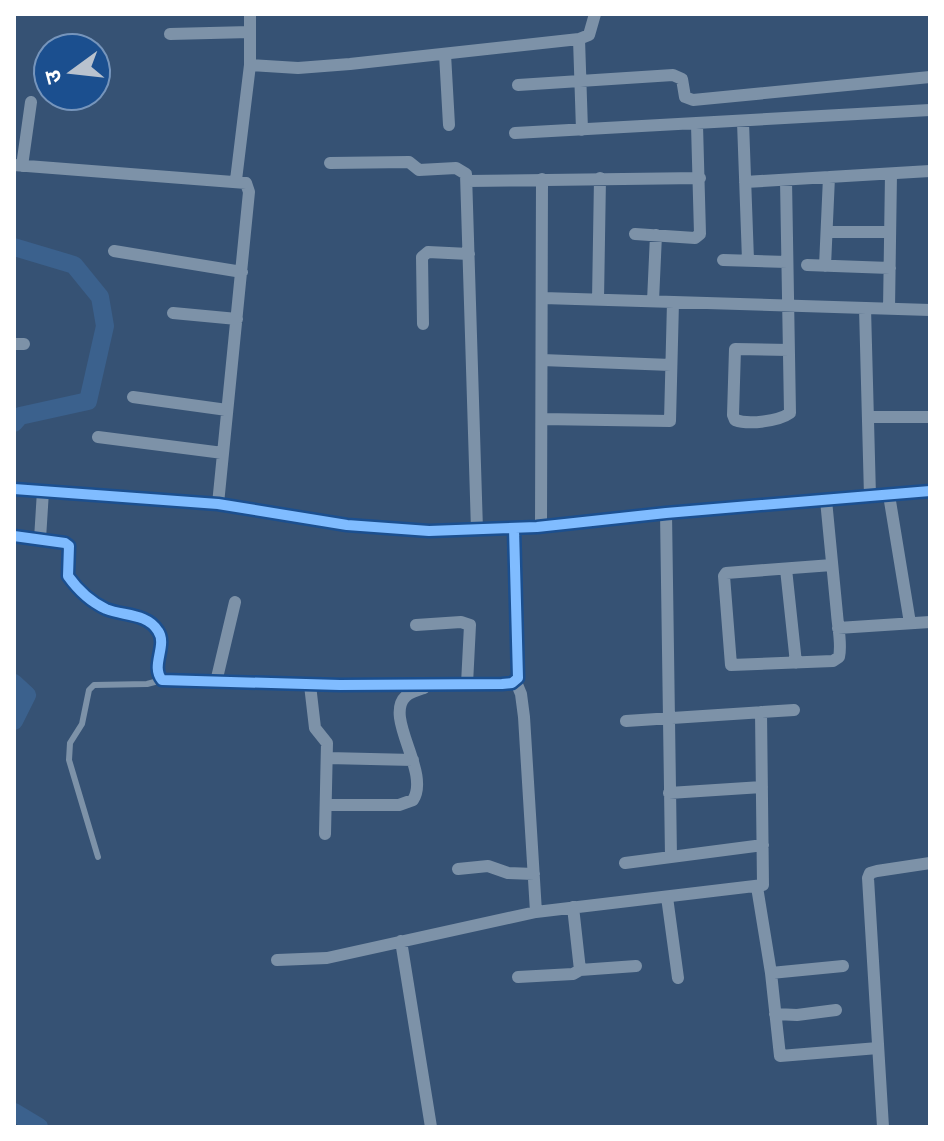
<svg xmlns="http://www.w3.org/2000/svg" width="944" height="1141" font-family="'PT Sans','Noto Sans Devanagari',sans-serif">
<rect width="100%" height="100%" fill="#365274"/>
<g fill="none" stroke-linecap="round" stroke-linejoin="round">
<!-- river -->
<path stroke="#3b618d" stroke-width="18" d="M 14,247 L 74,265 L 100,297 L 105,326 L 88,401 L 20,416 L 14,423
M 14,683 L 27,695 L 14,721
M 14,1112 L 39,1127"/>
<!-- service -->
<path stroke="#7d92a8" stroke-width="6" d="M 98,857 L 69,760 L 70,743 L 82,724 L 89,690 L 94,685 L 147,684 L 162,680"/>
<!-- minor -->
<path stroke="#7d92a8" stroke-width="12" d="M 250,14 L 250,65 L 298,68 L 350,64 L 579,39 L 589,35 L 595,14
M 170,34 L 250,32
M 579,39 L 582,130
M 445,54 L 449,125
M 518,85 L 673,75 L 682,79 L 685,97 L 693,100 L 930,77
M 743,122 L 748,260
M 515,133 L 930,110
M 330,163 L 409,162 L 419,170 L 456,168 L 466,174 L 477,530
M 14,165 L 246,183 L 249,192 L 218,504
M 22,166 L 31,102
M 236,180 L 250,65
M 786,180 L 790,413 C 779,421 749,425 735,420 L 733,415 L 735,349 L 789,350
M 467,181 L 700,178
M 745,182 L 930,171
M 827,232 L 890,232
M 635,234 L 695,238 L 700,234 L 697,125
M 114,251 L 242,272
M 723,260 L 787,262
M 807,265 L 890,268
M 825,266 L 829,177
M 543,298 L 930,310
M 598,300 L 600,178
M 653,301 L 656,235
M 865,308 L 870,496
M 889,309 L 891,174
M 173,313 L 237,319
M 423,324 L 422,257 L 428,252 L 469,254
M 14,344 L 24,344
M 542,360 L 671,365
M 133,397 L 227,410
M 868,417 L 930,417
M 542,419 L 670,421 L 673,302
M 98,437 L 223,453
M 14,489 L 218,504 L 347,525 L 429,531 L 537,527 L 666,513 L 930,491
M 889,495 L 910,623
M 826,500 C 830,538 833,576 837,614 C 838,628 842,644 839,657 L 833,661 L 731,665 L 724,576 L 726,573 L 832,565
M 666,513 L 671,857
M 541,527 L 542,179
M 14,536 L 65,543 L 69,546 L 68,576 C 78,590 91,602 106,609 C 123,616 147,613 158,631 C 168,645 150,666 162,680 L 340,685 L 502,684 L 512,683 L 518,678 L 514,529
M 40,539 L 43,491
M 786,569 L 796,663
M 416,625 L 461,622 L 470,625 L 467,684
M 838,628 L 930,622
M 216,682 L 235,602
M 516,682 L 521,694 L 524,717 L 536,912
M 310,685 L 315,728 L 327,743 L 325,834
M 626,721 L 794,710
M 328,758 L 413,760
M 669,793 L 762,787
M 326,805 L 399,805 L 413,800 C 431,772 383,717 406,696 C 411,692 418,690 424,688
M 625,863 L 763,845
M 458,869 L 488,866 L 508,873 L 534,874
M 757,887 L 771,973 L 780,1056 L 878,1048
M 667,897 L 678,978
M 401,941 L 431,1127
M 277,960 L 327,958 L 536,912 L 763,885 L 761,712
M 580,970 L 636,966
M 771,973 L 843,966
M 518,977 L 573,974 L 580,970 L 573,907
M 775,1014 L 797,1015 L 836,1010
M 883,1127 L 868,878 L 870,873 L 877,871 L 930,863"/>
<!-- cycleway casing -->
<g stroke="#1b4f8f" stroke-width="15">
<path id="cycleway" d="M 14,489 L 218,504 L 347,525 L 429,531 L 537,527 L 666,513 L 930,491
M 14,536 L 65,543 L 69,546 L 68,576 C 78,590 91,602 106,609 C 123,616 147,613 158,631 C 168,645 150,666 162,680 L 340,685 L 502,684 L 512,683 L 518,678 L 514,529"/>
</g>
<!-- cycleway -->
<use href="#cycleway" stroke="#80bcff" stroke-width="10"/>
</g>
<!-- border -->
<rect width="944" height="1141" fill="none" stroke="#ffffff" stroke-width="32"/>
<!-- north arrow -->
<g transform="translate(72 72) rotate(255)"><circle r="38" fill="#1b4f8f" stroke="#7695bc" stroke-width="2"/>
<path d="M0-6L14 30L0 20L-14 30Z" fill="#b9c2ce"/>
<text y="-12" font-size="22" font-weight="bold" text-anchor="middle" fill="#ffffff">उ</text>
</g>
</svg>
